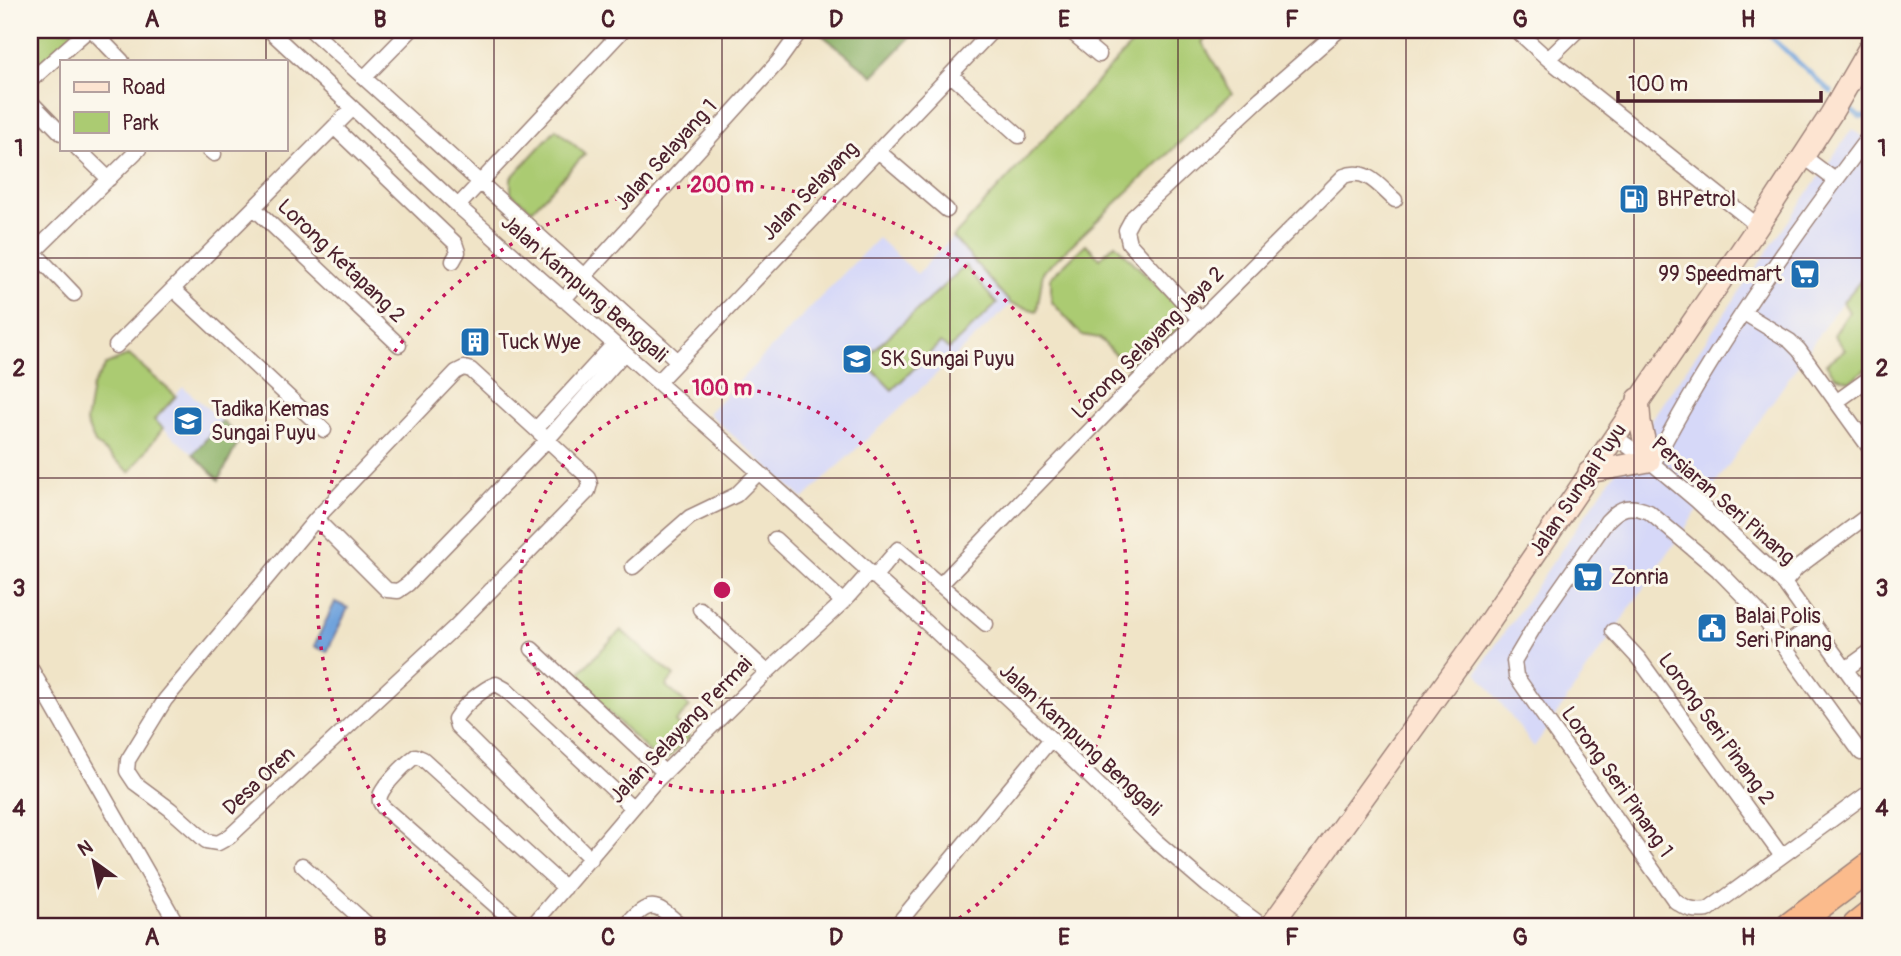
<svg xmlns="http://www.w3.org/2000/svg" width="1901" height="956" font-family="Pangolin,sans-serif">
<rect width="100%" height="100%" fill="#fbf7ec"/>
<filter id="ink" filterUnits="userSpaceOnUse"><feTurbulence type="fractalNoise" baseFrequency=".0143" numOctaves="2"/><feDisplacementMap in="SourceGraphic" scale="14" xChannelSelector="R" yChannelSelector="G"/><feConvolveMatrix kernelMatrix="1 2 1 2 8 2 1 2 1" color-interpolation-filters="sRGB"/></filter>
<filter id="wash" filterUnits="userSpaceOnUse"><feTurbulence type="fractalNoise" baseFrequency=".00686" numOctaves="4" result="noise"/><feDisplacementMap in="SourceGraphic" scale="28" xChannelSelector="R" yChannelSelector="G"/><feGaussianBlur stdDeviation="1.57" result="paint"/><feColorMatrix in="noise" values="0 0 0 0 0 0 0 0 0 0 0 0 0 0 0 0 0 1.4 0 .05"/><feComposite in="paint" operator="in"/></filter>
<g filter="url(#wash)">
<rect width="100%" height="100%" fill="#f0e4c7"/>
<!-- built -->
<path fill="#d6d8f8" d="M 1852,129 L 1871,143 L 1871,268 L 1833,314 L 1534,747 L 1477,672 Z
M 953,237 L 1011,304 L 803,499 L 708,413 L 878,238 L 917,274 Z
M 183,387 L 222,421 L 193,454 L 154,420 Z"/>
<!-- green -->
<path fill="#abcb72" stroke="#7a754e" stroke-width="2" d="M 30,30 L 82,30 L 43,67 L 30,53 Z
M 1145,30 L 1207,30 L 1210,33 L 1202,42 L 1232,93 L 1043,272 L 1037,311 L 1011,304 L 953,237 Z
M 556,129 L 585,154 L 532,210 L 511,193 L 511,178 Z
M 1086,244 L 1100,258 L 1115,244 L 1180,309 L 1179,328 L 1132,371 L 1099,338 L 1082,335 L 1051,301 L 1051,277 Z
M 965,266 L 997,304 L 949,349 L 940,343 L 892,390 L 863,360 Z
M 1871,268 L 1871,365 L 1850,381 L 1835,376 L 1826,364 L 1845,350 L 1834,335 L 1849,312 L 1843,302 Z
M 129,355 L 176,396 L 154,420 L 163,428 L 130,472 L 95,443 L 86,423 L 92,387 L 106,365 Z
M 621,630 L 674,676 L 666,686 L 690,707 L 675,722 L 690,738 L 666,760 L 655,758 L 574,678 Z"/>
<!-- forest -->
<path fill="#88af64" stroke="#696748" stroke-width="2" d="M 816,30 L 917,30 L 873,76 Z
M 222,421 L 240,439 L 219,480 L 193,454 Z"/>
<!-- water -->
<path fill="#70a3dc" stroke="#5d6184" stroke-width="2" d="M 335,602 L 348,608 L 327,652 L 314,646 Z"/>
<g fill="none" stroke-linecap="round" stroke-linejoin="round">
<!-- stream -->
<path stroke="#70a3dc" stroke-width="4.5" d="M 1763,30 L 1831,92
M 1850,109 L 1860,117 L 1871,116"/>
</g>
</g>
<g filter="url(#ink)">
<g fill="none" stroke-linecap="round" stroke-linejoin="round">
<!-- minor casing -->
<g stroke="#9d8279" stroke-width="17">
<path id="minor" d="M 92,30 L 122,61
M 269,30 L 458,206 L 722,439 L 932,628 L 1051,739 L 1157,842 L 1207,885 L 1263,926
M 311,30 L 678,361
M 1069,30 L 1099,55
M 1516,30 L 1548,59 L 1758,226
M 1548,59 L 1578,30
M 951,75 L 1019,136
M 364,78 L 411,30
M 30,81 L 88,30
M 30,101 L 61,133
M 334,127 L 455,243 L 458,252 L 453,261
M 78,149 L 109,179
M 208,149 L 214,154
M 878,151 L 947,210
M 1803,156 L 1835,180
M 458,206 L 623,30
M 254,208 L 399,345
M 30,248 L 74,294
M 34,252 L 139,149
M 173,289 L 324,430
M 563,300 L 778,62 L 801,30
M 1744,313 L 1790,341 L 1799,350 L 1871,450
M 1200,320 L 1129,243 L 1126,230 L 1133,217 L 1261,98 L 1339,30
M 116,346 L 353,108
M 464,368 L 471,370 L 588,477 L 590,484 L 588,491 L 455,627 L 229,837 L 218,843 L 206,841 L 170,809 L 135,783 L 127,771 L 128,760 L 165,700 L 316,519 L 456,372 Z
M 658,382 L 993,30
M 1836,402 L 1871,377
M 536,429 L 614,344
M 1614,436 L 1653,464 L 1697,501 L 1784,583 L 1871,705
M 1653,464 C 1711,352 1790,241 1866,140
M 316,519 L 387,590 L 398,591 L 408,584 L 547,440 L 624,353
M 775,539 L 843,602
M 633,567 L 690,517 L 736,495 L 759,472
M 874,577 L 898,549 L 986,624
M 1784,583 L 1797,568 L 1871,513
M 940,585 L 1132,387 L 1344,176 C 1366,167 1379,186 1395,200
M 700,609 L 767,672
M 1613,631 L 1639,659 L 1781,855
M 1784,646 L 1813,625
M 532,649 L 664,772
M 30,667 L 178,926
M 1846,669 L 1871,651
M 1861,753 L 1758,611 L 1718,570 L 1649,512 C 1630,504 1621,506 1607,521 L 1540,617 L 1514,661 L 1516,676 L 1536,705 L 1675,901 C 1686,909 1693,912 1708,910 L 1871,791
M 591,859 L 457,726 L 455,719 C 463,706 482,689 496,684 L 505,689 L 632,807
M 302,865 L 369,926
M 519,926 L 383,807 C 380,802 379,802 380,796 C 383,786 407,762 416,756 L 423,759 L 565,888
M 532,926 L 653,784 L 767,672 L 843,602 L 869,573
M 626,926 C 651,897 656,904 682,926
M 896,926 L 1051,739"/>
</g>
<!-- secondary casing -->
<g stroke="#9d8279" stroke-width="24">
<path id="secondary" d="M 1589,472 L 1649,461 L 1640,422 L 1638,399
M 1271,926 L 1476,641 L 1758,226 L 1831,114 L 1871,45"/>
</g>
<!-- motorway casing -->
<g stroke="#9d8279" stroke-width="31">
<path id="motorway" d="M 1791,926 L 1871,866
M 1857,926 L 1871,915"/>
</g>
<!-- minor -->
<use href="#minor" stroke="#fff" stroke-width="14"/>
<!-- secondary -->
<use href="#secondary" stroke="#fde4d1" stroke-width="21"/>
<!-- motorway -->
<use href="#motorway" stroke="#fbbb8c" stroke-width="28"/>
</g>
</g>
<!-- grid -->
<path fill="none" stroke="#4a1f2b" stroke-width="2" stroke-opacity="0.55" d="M 266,30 L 266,61M 494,30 L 494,926M 722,30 L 722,926M 950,30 L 950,926M 1178,30 L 1178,926M 1406,30 L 1406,926M 1634,30 L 1634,926M 266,149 L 266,926M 30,258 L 1871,258M 30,478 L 1871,478M 30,698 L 1871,698"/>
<!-- distance rings -->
<g fill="none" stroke="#c2185b" stroke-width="3.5" stroke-dasharray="3.5 7">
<circle cx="722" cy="590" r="202"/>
<path d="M496 926A405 405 0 1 1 948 926"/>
</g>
<!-- icons -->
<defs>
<g id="fuel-square" transform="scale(1.575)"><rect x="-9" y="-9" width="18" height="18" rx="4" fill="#1f6fb2" stroke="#fbf7ec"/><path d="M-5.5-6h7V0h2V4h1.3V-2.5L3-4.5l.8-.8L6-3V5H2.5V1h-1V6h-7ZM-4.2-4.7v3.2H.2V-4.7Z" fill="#fff"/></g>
<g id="supermarket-square" transform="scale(1.575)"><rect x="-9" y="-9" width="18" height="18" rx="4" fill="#1f6fb2" stroke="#fbf7ec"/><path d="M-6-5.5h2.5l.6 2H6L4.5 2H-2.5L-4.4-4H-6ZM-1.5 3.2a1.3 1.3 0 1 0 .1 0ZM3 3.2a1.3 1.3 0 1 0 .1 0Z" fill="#fff"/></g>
<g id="building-square" transform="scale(1.575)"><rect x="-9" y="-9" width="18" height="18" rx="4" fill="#1f6fb2" stroke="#fbf7ec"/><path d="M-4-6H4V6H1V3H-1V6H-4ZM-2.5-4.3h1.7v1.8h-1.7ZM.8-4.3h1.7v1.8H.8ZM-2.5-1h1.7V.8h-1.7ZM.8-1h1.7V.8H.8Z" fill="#fff"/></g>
<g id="school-square" transform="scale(1.575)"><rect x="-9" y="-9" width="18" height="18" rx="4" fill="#1f6fb2" stroke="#fbf7ec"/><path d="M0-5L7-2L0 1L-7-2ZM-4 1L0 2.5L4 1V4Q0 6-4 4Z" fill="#fff"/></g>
<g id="civic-square" transform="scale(1.575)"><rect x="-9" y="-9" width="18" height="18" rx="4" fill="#1f6fb2" stroke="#fbf7ec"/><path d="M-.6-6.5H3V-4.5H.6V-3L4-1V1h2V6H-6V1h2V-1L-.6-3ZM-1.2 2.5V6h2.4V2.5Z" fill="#fff"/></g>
</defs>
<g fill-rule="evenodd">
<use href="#fuel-square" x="1634" y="199"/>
<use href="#supermarket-square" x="1805" y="274"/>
<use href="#building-square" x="475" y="342"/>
<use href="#school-square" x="857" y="359"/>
<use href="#school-square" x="188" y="421"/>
<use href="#supermarket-square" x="1588" y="577"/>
<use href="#civic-square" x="1712" y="628"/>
</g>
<g text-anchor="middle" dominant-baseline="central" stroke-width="6" stroke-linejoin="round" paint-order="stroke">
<!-- street labels -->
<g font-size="21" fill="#4a1f2b" stroke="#fbf7ec">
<text transform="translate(666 155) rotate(-48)">Jalan Selayang 1</text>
<text transform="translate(810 191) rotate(-46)">Jalan Selayang</text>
<text transform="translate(341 261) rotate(44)">Lorong Ketapang 2</text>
<text transform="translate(584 289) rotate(41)">Jalan Kampung Benggali</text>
<text transform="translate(1148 343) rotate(-45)">Lorong Selayang Jaya 2</text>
<text transform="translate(1578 490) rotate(-56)">Jalan Sungai Puyu</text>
<text transform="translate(1723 501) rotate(41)">Persiaran Seri Pinang</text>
<text transform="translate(1716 729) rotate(54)">Lorong Seri Pinang 2</text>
<text transform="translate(681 730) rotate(-46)">Jalan Selayang Permai</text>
<text transform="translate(1080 740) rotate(43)">Jalan Kampung Benggali</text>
<text transform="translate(259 781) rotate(-43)">Desa Oren</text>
<text transform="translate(1617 782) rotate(55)">Lorong Seri Pinang 1</text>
</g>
<!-- poi labels -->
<g font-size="21" fill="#4a1f2b" stroke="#fbf7ec" text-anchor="start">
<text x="1657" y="199">BHPetrol</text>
<text x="1782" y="274" text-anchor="end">99 Speedmart</text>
<text x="498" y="342">Tuck Wye</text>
<text x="880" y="359">SK Sungai Puyu</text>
<text x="211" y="409">Tadika Kemas<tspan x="211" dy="24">Sungai Puyu</tspan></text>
<text x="1611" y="577">Zonria</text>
<text x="1735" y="616">Balai Polis<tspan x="1735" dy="24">Seri Pinang</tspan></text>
</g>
</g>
<circle cx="722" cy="590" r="10" fill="#c2185b" stroke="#fbf7ec" stroke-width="3.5"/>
<g font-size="21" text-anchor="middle" font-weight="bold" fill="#c2185b" stroke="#fbf7ec" stroke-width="6" stroke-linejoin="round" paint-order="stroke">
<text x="722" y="192">200 m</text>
<text x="722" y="395">100 m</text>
</g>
<!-- margin -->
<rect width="1901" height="956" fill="none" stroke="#fbf7ec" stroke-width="77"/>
<!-- legend -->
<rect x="60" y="60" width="228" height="91" fill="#fbf7ec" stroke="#b4a19f" stroke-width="2"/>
<rect x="74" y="82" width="35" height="10" fill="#fde4d1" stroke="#b4a19f" stroke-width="2"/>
<text x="122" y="94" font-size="21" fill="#4a1f2b">Road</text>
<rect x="74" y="112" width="35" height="21" fill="#abcb72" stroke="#b4a19f" stroke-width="2"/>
<text x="122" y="130" font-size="21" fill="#4a1f2b">Park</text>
<!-- north arrow -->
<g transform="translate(94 862) rotate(327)" stroke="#fbf7ec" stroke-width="5" paint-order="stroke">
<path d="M0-5L12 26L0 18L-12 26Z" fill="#4a1f2b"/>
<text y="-10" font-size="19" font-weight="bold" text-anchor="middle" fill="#4a1f2b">N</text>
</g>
<!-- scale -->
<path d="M1618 91v10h203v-10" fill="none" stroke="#4a1f2b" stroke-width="3.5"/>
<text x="1628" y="91" font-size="21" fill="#4a1f2b" stroke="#fbf7ec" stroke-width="5" paint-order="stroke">100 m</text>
<rect x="38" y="38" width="1824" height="880" fill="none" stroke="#4a1f2b" stroke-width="2.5"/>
<g font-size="23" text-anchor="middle" font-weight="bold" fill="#4a1f2b">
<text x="152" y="27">A</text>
<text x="380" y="27">B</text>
<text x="608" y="27">C</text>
<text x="836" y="27">D</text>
<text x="1064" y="27">E</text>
<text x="1292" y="27">F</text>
<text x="1520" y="27">G</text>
<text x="1748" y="27">H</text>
<text x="19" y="156">1</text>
<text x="1882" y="156">1</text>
<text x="19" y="376">2</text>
<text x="1882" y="376">2</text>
<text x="19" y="596">3</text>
<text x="1882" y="596">3</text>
<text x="19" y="816">4</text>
<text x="1882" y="816">4</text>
<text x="152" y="945">A</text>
<text x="380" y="945">B</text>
<text x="608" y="945">C</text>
<text x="836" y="945">D</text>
<text x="1064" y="945">E</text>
<text x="1292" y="945">F</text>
<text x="1520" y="945">G</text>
<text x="1748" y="945">H</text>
</g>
</svg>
